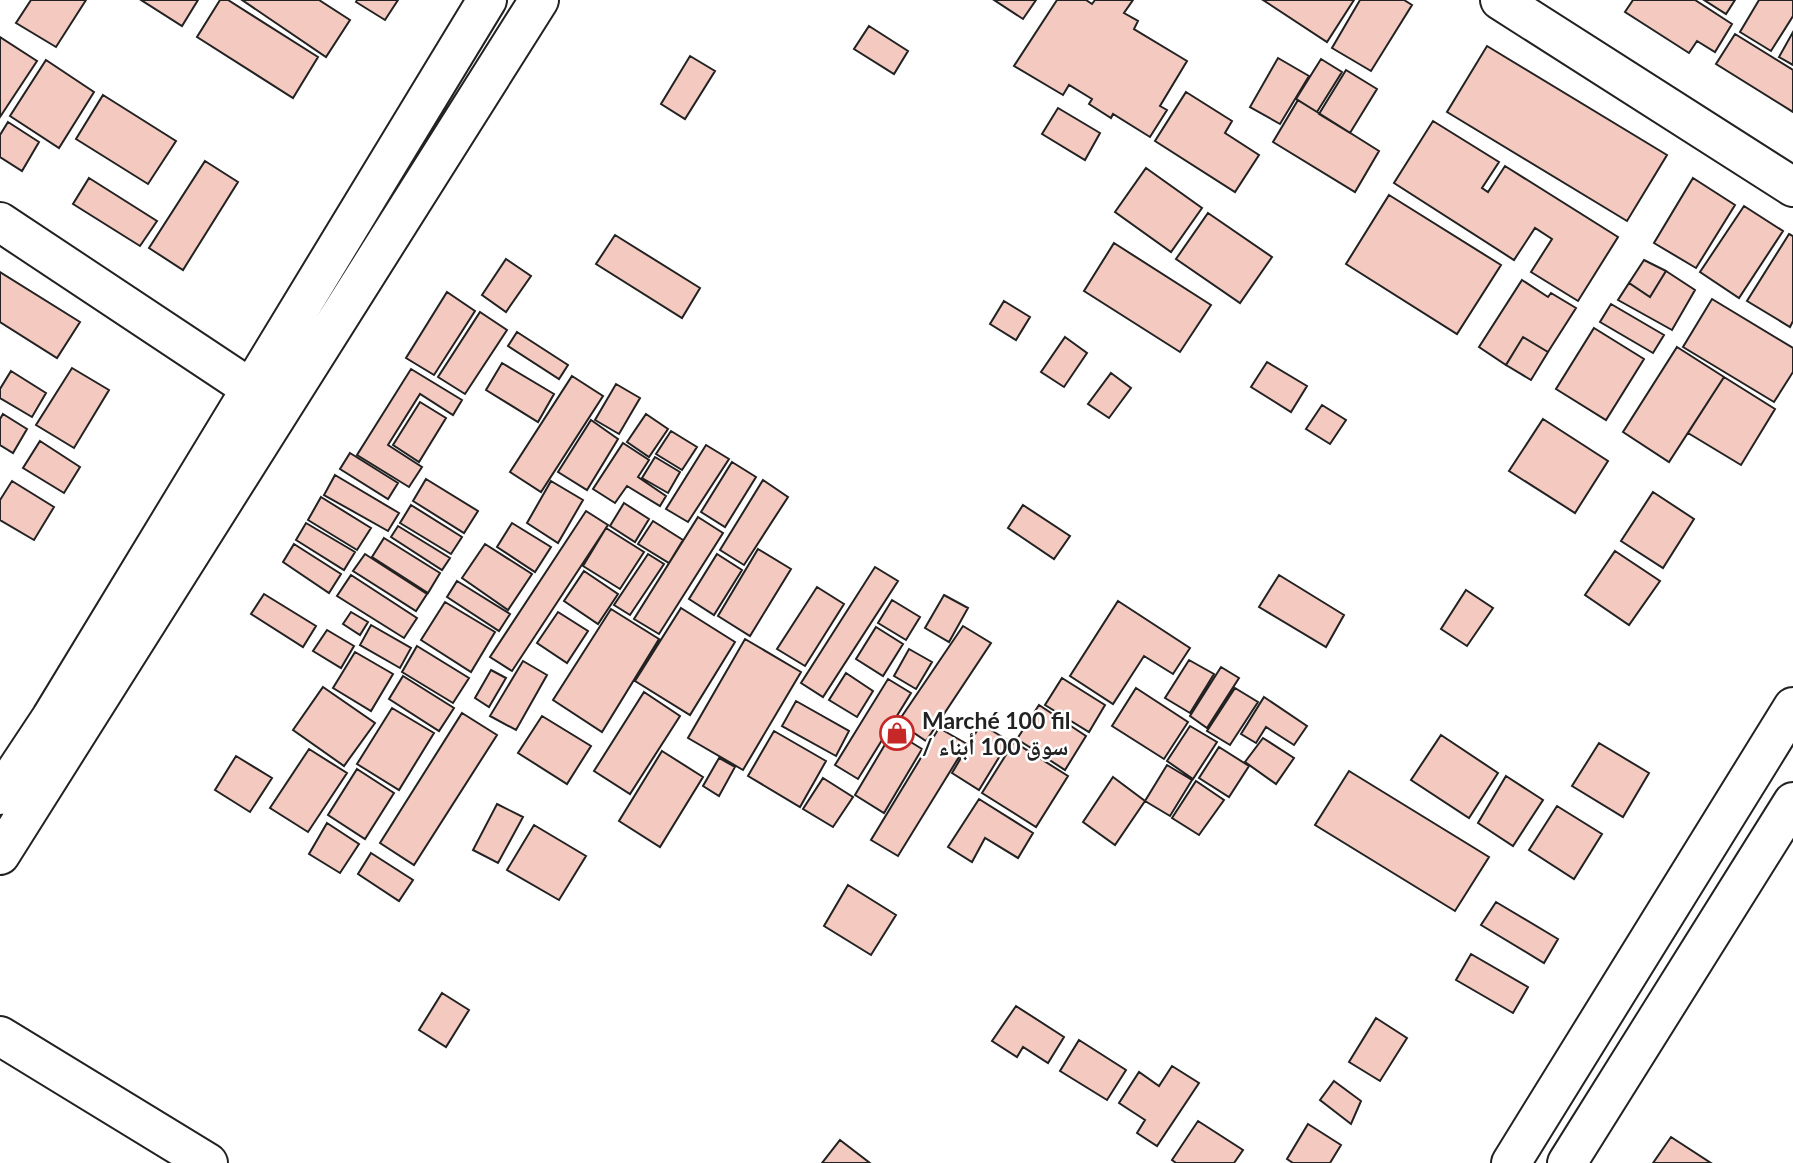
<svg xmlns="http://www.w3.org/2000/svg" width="1793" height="1163" font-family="Lato,'Noto Naskh Arabic',sans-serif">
<rect width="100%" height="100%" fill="#fff"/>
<!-- building -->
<path fill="#f3c9c0" stroke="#222" stroke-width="2" d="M 31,0 L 86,0 L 56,47 L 16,23 Z
M 141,0 L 198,0 L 182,26 Z
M 220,0 L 228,0 L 318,57 L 293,98 L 197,37 Z
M 242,0 L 319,0 L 350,20 L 326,57 Z
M 357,0 L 398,0 L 385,20 L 356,2 Z
M 994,0 L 1036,0 L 1023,19 Z
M 1057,0 L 1086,0 L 1092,4 L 1095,0 L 1133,0 L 1124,13 L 1138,21 L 1134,29 L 1187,61 L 1160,106 L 1167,110 L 1150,137 L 1113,114 L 1111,118 L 1089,104 L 1092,99 L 1069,85 L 1063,95 L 1014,66 Z
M 1263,0 L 1354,0 L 1327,42 Z
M 1360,0 L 1404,0 L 1412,5 L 1371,71 L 1332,48 Z
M 1633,0 L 1695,0 L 1732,24 L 1715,52 L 1697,41 L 1689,53 L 1625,12 Z
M 1704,0 L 1735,0 L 1726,14 Z
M 1759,0 L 1793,0 L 1793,16 L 1771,51 L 1740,32 Z
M 869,26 L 908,51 L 894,74 L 854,49 Z
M 1793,32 L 1793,65 L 1779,57 Z
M 1735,34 L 1793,70 L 1793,112 L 1716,64 Z
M 0,37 L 37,61 L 0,117 Z
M 1487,46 L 1667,155 L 1627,221 L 1447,112 Z
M 690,56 L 715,71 L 685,119 L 661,104 Z
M 1278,58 L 1309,76 L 1280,124 L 1250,107 Z
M 1321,59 L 1342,72 L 1317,112 L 1296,99 Z
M 46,60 L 94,92 L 59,148 L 10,116 Z
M 1346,70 L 1377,89 L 1350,133 L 1319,114 Z
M 1186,92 L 1232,121 L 1225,133 L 1259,155 L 1235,192 L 1155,141 Z
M 103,95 L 176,141 L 148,184 L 76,139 Z
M 1298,100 L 1379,151 L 1355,192 L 1273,142 Z
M 1058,108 L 1100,133 L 1085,160 L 1042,134 Z
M 1433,121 L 1499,162 L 1482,188 L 1488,192 L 1505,166 L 1618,237 L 1578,301 L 1531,272 L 1552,239 L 1535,228 L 1514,260 L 1394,183 Z
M 8,122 L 39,142 L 22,171 L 0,157 L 0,135 Z
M 205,161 L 238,182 L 183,270 L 149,248 Z
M 1146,168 L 1202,208 L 1171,252 L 1115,212 Z
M 89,178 L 157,221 L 140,246 L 73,204 Z
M 1693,178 L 1735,205 L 1696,268 L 1654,243 Z
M 1389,195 L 1501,265 L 1457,334 L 1346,264 Z
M 1744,206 L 1783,231 L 1739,298 L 1700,272 Z
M 1208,213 L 1272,257 L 1240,303 L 1176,259 Z
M 1789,234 L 1793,236 L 1793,321 L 1790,327 L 1747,301 Z
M 615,235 L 700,288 L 682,318 L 596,264 Z
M 1114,243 L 1211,305 L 1180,352 L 1084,291 Z
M 506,259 L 531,276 L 506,312 L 482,295 Z
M 1644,260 L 1666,271 L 1650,297 L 1629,283 Z
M 1666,271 L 1695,290 L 1672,330 L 1618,300 L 1629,283 L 1650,297 Z
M 0,272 L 80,322 L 57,358 L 0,322 Z
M 1522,280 L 1548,297 L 1551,293 L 1576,308 L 1548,352 L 1523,337 L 1506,365 L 1479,347 Z
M 447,292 L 475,311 L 434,375 L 406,358 Z
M 1712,299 L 1793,348 L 1793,372 L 1774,402 L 1683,347 Z
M 1004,301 L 1030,317 L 1016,340 L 990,324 Z
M 1611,304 L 1664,335 L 1653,353 L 1600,322 Z
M 480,312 L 507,330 L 465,394 L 438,377 Z
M 1594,328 L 1644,359 L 1606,420 L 1556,389 Z
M 517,332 L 568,365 L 559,379 L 508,346 Z
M 1065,337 L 1087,353 L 1064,387 L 1041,372 Z
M 1523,337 L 1548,352 L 1531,380 L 1506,365 Z
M 1677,347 L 1724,377 L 1669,462 L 1623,432 Z
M 1267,362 L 1307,386 L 1291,412 L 1251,387 Z
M 502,363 L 554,394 L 538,422 L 486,390 Z
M 72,368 L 109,390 L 74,448 L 36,425 Z
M 411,369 L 462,400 L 453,415 L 420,394 L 388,445 L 422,467 L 409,487 L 357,455 Z
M 11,371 L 46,393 L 32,417 L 0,398 L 0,389 Z
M 1111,373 L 1131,388 L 1109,418 L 1088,404 Z
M 572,376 L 603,396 L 541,492 L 510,472 Z
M 1724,377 L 1775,409 L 1741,465 L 1688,433 Z
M 616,384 L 640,398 L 619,434 L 595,420 Z
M 420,402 L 446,418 L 419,462 L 393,445 Z
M 1322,405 L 1346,420 L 1330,444 L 1306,429 Z
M 3,414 L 27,429 L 13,453 L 0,445 L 0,419 Z
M 646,414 L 668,429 L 649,457 L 627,442 Z
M 1543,419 L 1608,461 L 1575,513 L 1509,471 Z
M 591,420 L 618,439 L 587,490 L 558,472 Z
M 671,431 L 697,447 L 682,470 L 656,454 Z
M 40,441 L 80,467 L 64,493 L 23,468 Z
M 623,443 L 649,460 L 638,477 L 666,496 L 660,506 L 627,486 L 615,503 L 593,489 Z
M 706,445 L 729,459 L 688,522 L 666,509 Z
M 350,453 L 398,483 L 388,499 L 340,469 Z
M 655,457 L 680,472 L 668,493 L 642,478 Z
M 732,462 L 756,477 L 725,527 L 701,512 Z
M 335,475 L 399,513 L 388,531 L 324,495 Z
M 426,479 L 478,511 L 464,533 L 413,501 Z
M 763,480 L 788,497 L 744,565 L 720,550 Z
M 12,481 L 54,507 L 34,540 L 0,520 L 0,500 Z
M 551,481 L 583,500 L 558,543 L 527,523 Z
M 1653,492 L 1694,519 L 1663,568 L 1621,541 Z
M 321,497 L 371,528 L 357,550 L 308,520 Z
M 624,503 L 649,519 L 635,542 L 610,526 Z
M 411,505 L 462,537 L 451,554 L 400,523 Z
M 1023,505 L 1070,536 L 1054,559 L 1008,528 Z
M 586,511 L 608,525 L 512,671 L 490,657 Z
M 698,517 L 723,533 L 659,634 L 634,619 Z
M 653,521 L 683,540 L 669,563 L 638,544 Z
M 306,523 L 355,552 L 344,570 L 296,540 Z
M 512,523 L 551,547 L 535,572 L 497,547 Z
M 398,526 L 450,558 L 442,570 L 391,537 Z
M 606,528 L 644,552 L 620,589 L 583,566 Z
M 384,538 L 440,573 L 428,593 L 372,557 Z
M 294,544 L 341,574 L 329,593 L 283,562 Z
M 485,544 L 532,574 L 508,610 L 462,578 Z
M 758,549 L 791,569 L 750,636 L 718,616 Z
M 1615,551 L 1660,581 L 1629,625 L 1585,595 Z
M 365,554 L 427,594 L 416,611 L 353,571 Z
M 648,554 L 664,564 L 630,615 L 614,605 Z
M 717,554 L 742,570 L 714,615 L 689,599 Z
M 875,567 L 898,581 L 823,697 L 801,683 Z
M 584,571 L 618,594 L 598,624 L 564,601 Z
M 351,575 L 417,618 L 404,638 L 337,596 Z
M 1279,575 L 1344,615 L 1326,647 L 1259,607 Z
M 457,581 L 510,614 L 499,631 L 447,597 Z
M 817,587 L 844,604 L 805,666 L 777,649 Z
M 1466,590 L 1493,608 L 1467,646 L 1441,629 Z
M 264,594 L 316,626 L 303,647 L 251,614 Z
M 944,595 L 968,608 L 949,642 L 925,628 Z
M 892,600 L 920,617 L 906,640 L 878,623 Z
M 1118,601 L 1190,648 L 1173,674 L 1144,656 L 1113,704 L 1070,676 Z
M 445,602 L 495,632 L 471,672 L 421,640 Z
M 681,608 L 735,642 L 690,715 L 635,681 Z
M 611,609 L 659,639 L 602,732 L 553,700 Z
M 351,612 L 368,622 L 360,635 L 343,624 Z
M 558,612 L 588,631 L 567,663 L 537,643 Z
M 371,625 L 411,648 L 400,668 L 360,645 Z
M 963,626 L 991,643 L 926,741 L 898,722 Z
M 876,627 L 903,644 L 883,676 L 856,659 Z
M 327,630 L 354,646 L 341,668 L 313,651 Z
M 745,639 L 801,672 L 743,770 L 688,738 Z
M 417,646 L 469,678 L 453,703 L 402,672 Z
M 909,649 L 932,662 L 916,689 L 894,676 Z
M 355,652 L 393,674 L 371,711 L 333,688 Z
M 1189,660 L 1214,674 L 1190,713 L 1165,698 Z
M 523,661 L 547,675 L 516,730 L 490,716 Z
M 1221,667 L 1239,678 L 1207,728 L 1190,716 Z
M 491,670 L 506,678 L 489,707 L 475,698 Z
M 846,673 L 873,691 L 857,717 L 829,700 Z
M 403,676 L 454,708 L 439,731 L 389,699 Z
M 1062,678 L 1105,705 L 1089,732 L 1045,705 Z
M 888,679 L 911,693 L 858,779 L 835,765 Z
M 323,687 L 375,723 L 344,766 L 293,730 Z
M 1136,688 L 1188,722 L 1164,759 L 1112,726 Z
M 1235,688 L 1258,702 L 1230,745 L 1207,731 Z
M 644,692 L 680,716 L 630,794 L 594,771 Z
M 1264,697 L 1307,726 L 1294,745 L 1266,727 L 1256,743 L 1241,734 Z
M 796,701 L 849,731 L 836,756 L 782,726 Z
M 1039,705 L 1086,736 L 1065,770 L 1017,739 Z
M 392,708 L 434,733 L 399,790 L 357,764 Z
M 462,713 L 497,735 L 414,865 L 380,843 Z
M 542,716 L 591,746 L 567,784 L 518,753 Z
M 981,724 L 1009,741 L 979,790 L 952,773 Z
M 1190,726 L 1217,742 L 1193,779 L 1167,761 Z
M 939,728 L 967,744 L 898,856 L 871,840 Z
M 774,731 L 826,761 L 800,807 L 748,776 Z
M 893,731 L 922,749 L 884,813 L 855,795 Z
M 1441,735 L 1498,773 L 1469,818 L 1411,780 Z
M 1263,738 L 1294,758 L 1276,784 L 1245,762 Z
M 1014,742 L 1068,776 L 1036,827 L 982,793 Z
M 1599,743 L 1649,773 L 1623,817 L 1572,786 Z
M 1219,747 L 1249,766 L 1229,797 L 1199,778 Z
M 309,749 L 347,773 L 308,832 L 270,808 Z
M 662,751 L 703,777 L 660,847 L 619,821 Z
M 236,756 L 272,778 L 250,812 L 215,790 Z
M 719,758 L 735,767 L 719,796 L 703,786 Z
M 1167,765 L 1192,780 L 1170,816 L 1145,801 Z
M 357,769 L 394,793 L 365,839 L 328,815 Z
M 1349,771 L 1489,857 L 1455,911 L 1315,825 Z
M 1506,776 L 1543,800 L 1513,846 L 1478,823 Z
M 1113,777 L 1145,801 L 1115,845 L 1083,822 Z
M 823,778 L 853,797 L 833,827 L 803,809 Z
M 1196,781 L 1224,800 L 1199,835 L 1172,818 Z
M 979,799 L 1033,833 L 1018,858 L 985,838 L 972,862 L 948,847 Z
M 497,804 L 523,817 L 498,863 L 473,850 Z
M 1557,806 L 1602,834 L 1574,879 L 1529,850 Z
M 327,823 L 359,844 L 340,873 L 309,854 Z
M 534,825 L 586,856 L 559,900 L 507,870 Z
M 371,853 L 413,880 L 399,901 L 358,874 Z
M 848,885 L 896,915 L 871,955 L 824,926 Z
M 1496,902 L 1558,939 L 1544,963 L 1481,925 Z
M 1471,954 L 1528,987 L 1513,1013 L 1456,980 Z
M 442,993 L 469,1010 L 446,1047 L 419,1030 Z
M 1016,1006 L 1064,1037 L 1048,1063 L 1023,1047 L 1017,1057 L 992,1041 Z
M 1376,1018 L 1407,1038 L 1380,1081 L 1349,1062 Z
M 1079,1040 L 1126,1070 L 1107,1100 L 1060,1071 Z
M 1172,1066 L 1199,1083 L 1157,1146 L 1137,1133 L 1145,1120 L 1119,1103 L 1139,1072 L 1159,1086 Z
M 1334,1081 L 1361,1101 L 1351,1124 L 1320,1100 Z
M 1198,1121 L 1243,1150 L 1234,1163 L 1176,1163 L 1172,1160 Z
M 1308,1124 L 1341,1145 L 1330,1163 L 1293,1163 L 1287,1159 Z
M 1671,1137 L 1711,1163 L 1653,1163 Z
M 840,1140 L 870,1163 L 822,1163 Z"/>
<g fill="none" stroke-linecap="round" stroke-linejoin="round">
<!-- street casing -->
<g stroke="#222" stroke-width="42">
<path id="street" d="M 1500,0 L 1793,187
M 0,222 L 280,408
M 0,1036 L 208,1163"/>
</g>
<!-- secondary casing -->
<g stroke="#222" stroke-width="42">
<path id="secondary" d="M 0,795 L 51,718 L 487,0
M 0,855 L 539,0
M 1511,1163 L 1793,707
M 1567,1163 L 1793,802"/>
</g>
<!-- street -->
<use href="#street" stroke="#fff" stroke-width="38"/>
<!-- secondary -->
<use href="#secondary" stroke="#fff" stroke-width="38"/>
</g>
<!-- icons -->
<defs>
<g id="shop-ring" transform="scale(1.75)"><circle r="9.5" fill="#fff" stroke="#c62828" stroke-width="1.5"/><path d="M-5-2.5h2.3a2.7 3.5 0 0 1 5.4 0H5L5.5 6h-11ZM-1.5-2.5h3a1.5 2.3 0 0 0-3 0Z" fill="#c62828"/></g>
</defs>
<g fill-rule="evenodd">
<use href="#shop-ring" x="897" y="733"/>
</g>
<g text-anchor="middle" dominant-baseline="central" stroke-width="5" stroke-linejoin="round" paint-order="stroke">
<!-- poi labels -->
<g font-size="23" font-weight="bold" fill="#222" stroke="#fff" text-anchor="start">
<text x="922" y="720">Marché 100 fil<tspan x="922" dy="26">/ سوق 100 أبناء</tspan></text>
</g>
</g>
</svg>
